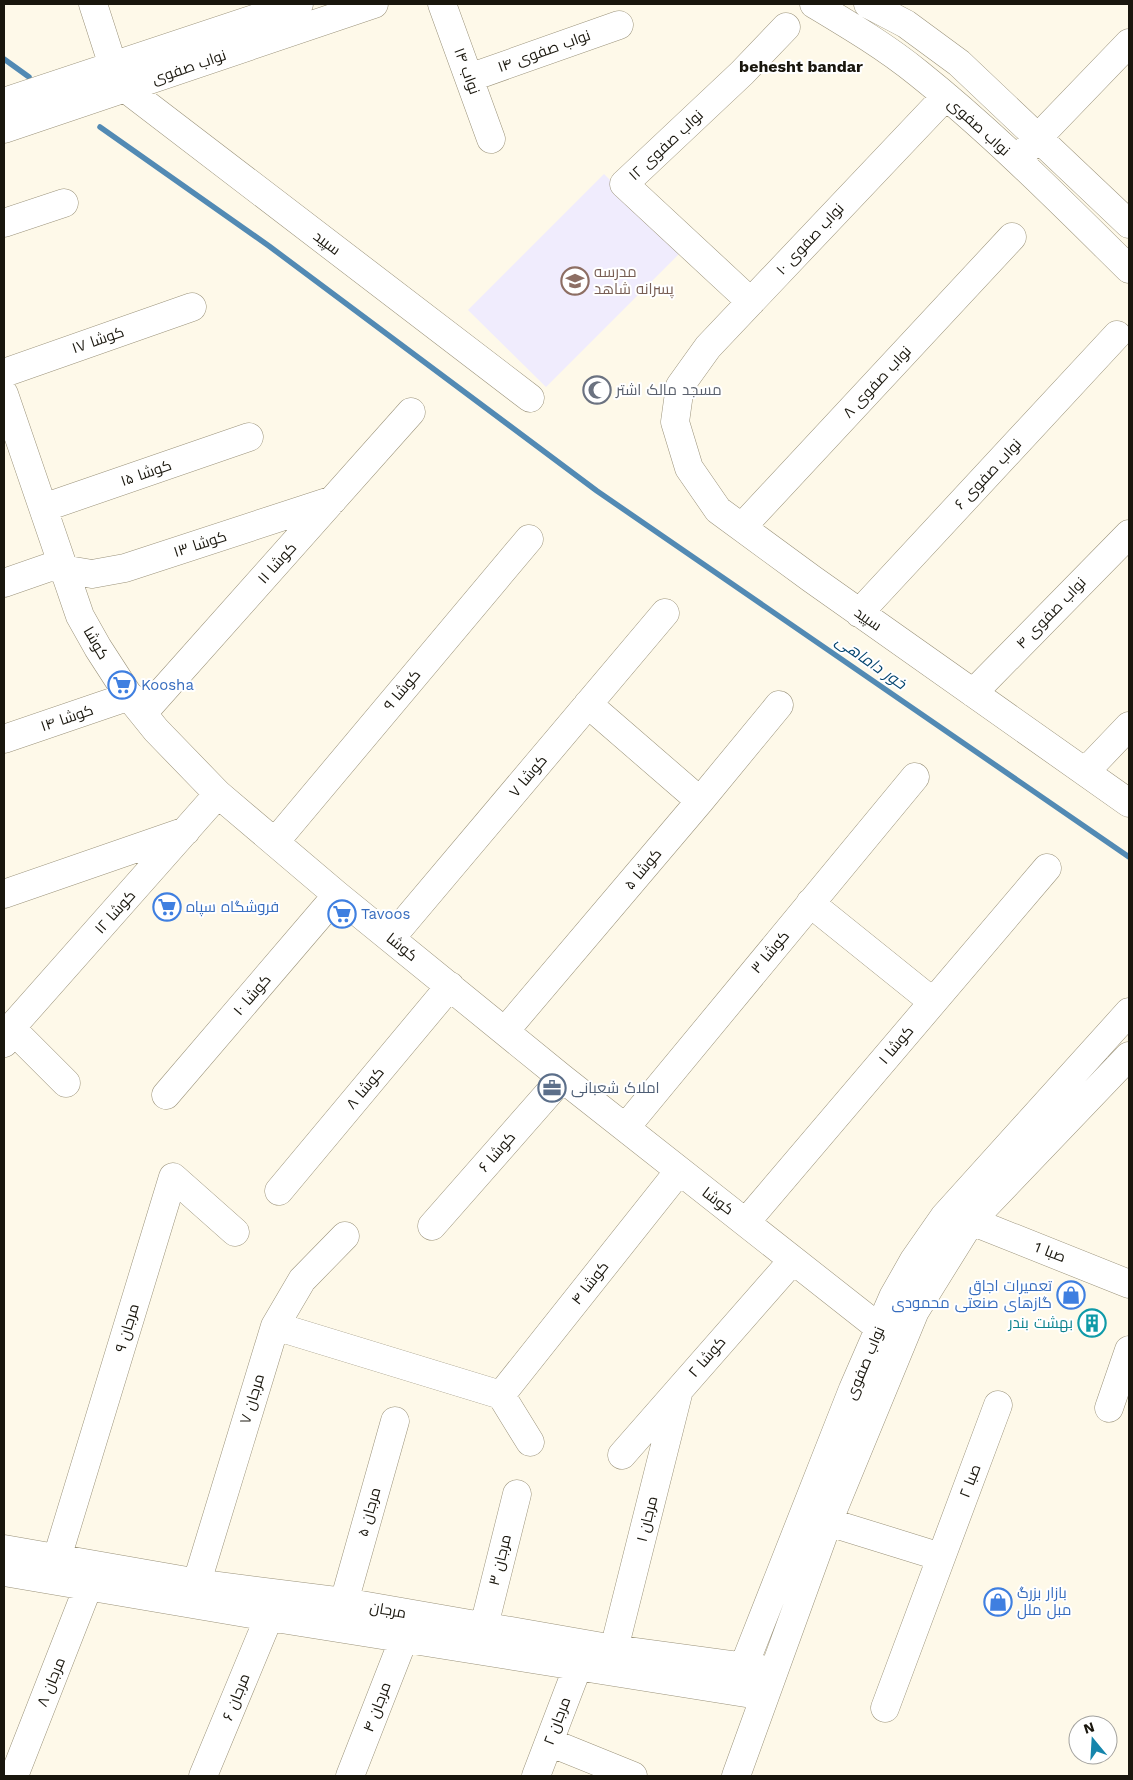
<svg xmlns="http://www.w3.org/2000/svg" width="1133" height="1780" font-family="'Work Sans',Cairo,sans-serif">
<rect width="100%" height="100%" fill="#fef9e9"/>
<!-- education -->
<path fill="#f0ecfd" d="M 604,174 L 682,251 L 546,387 L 468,310 Z"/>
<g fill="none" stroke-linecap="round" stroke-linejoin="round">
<!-- stream -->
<path stroke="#528ab4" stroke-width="5.5" d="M 4,59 L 29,77
M 100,127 L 269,246 L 597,491 L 1129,857"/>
<!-- minor casing -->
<g stroke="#9b937b" stroke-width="29">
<path id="minor" d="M 93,4 L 113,66
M 442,4 L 491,139
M 814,4 C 849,25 886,47 918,73 C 993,133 1061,202 1129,269
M 868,4 L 906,24 L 959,63 L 1129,224
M 469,78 L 619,25
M 125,88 L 530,398
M 945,97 L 708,347 L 680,386 L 675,422 L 689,468 L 718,510 L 812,579 L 1129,803
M 4,102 L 299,4
M 4,129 L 374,4
M 1026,150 L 1129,43
M 4,223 L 64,203
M 751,302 L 624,184 L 742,73 L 786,27
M 4,373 L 192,307
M 4,394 L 80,616 L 98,648 L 131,699 L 156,730 L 218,794 L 337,895 L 562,1078 L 901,1345
M 43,508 L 249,437
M 742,527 L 1012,237
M 4,583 L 50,567 L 92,574 L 125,568 L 333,500
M 859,613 L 1117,335
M 973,693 L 1129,534
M 588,704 L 700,801
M 143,713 L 411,412
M 4,739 L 130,696
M 1086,771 L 1129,726
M 275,842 L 529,539
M 4,894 L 186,831
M 810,903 L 933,1002
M 391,938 L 665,613
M 11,1028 L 66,1083
M 505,1031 L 700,801 L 779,705
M 4,1043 L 11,1028 L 218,794
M 166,1095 L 337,895
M 626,1127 L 915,777
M 279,1191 L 450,986
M 971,1221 L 1129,1284
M 746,1222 L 1047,868
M 432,1226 L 562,1078
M 275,1326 L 501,1395 L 530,1442
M 501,1395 L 679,1171
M 1109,1408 L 1129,1350
M 622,1455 L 793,1260
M 828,1522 L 941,1557
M 4,1549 L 210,1585 L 344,1602 L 614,1649 L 762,1669
M 57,1558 L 173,1177 L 235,1232
M 4,1572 L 269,1617 L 752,1694
M 197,1582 L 275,1326 L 302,1280 L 345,1236
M 341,1620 L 344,1602 L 395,1421
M 484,1626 L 517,1494
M 614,1649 L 679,1390
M 734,1691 L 853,1389 L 893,1297 L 914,1260 L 944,1217 L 1129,1012
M 885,1708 L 998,1405
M 549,1742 L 633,1776
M 14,1776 L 88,1587
M 203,1776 L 269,1617
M 350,1776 L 404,1638
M 536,1776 L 578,1666
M 736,1776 L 828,1522 L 915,1311 L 971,1221 L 1129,1056"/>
</g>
<!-- minor -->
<use href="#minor" stroke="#fff" stroke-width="28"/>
</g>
<!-- icons -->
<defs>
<g id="school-ring" transform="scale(1.4375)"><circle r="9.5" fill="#fff" stroke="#8d6e63" stroke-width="1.5"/><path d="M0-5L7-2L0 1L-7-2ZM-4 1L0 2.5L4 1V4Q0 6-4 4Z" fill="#8d6e63"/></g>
<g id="mosque-ring" transform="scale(1.4375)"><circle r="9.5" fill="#fff" stroke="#6b7280" stroke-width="1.5"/><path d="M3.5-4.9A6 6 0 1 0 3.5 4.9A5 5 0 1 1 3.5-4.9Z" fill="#6b7280"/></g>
<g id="supermarket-ring" transform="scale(1.4375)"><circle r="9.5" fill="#fff" stroke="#3f7fe0" stroke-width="1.5"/><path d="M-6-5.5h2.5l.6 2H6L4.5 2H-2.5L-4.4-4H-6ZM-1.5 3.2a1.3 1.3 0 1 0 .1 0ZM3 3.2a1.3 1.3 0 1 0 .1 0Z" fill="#3f7fe0"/></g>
<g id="office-ring" transform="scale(1.4375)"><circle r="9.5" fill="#fff" stroke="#5c6f8a" stroke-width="1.5"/><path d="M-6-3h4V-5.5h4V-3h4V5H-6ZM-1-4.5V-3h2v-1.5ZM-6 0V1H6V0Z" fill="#5c6f8a"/></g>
<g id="shop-ring" transform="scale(1.4375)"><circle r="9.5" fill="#fff" stroke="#3f7fe0" stroke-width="1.5"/><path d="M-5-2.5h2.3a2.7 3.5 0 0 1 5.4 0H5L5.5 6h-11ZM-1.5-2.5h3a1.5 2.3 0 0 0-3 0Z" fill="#3f7fe0"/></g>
<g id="building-ring" transform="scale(1.4375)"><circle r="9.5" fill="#fff" stroke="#0f9aa8" stroke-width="1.5"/><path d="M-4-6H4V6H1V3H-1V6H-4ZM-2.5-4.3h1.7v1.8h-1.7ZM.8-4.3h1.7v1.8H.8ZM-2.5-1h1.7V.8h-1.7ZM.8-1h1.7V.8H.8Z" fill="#0f9aa8"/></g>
</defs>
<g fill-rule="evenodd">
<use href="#school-ring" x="575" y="281"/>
<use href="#mosque-ring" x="597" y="390"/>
<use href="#supermarket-ring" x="122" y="685"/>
<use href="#supermarket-ring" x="167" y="907"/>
<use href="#supermarket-ring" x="342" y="914"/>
<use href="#office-ring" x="552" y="1088"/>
<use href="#shop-ring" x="1071" y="1295"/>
<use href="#building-ring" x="1092" y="1323"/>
<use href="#shop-ring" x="998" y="1602"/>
</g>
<g text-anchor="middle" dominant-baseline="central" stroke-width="4" stroke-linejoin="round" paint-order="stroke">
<!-- street labels -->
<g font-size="15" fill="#19160d" stroke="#fff">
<text transform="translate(544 51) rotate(-20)">نواب صفوی ۱۴</text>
<text transform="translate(189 67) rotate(-19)">نواب صفوی</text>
<text transform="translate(467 71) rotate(70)">نواب ۱۴</text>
<text transform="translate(979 127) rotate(42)">نواب صفوی</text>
<text transform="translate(666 145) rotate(-43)">نواب صفوی ۱۲</text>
<text transform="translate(810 239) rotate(-47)">نواب صفوی ۱۰</text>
<text transform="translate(327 243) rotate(37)">سپید</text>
<text transform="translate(98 340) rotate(-19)">کوشا ۱۷</text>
<text transform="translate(877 382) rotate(-47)">نواب صفوی ۸</text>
<text transform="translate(146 473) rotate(-19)">کوشا ۱۵</text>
<text transform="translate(988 474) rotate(-47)">نواب صفوی ۶</text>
<text transform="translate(200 544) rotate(-18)">کوشا ۱۳</text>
<text transform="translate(277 563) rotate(-48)">کوشا ۱۱</text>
<text transform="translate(1051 613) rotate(-46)">نواب صفوی ۴</text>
<text transform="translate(868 619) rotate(35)">سپید</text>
<text transform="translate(96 643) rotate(60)">کوشا</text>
<text transform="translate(402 690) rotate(-50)">کوشا ۹</text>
<text transform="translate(67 718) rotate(-19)">کوشا ۱۴</text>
<text transform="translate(528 776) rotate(-50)">کوشا ۷</text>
<text transform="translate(643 869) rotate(-50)">کوشا ۵</text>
<text transform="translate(115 912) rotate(-48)">کوشا ۱۲</text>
<text transform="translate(402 947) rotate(39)">کوشا</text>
<text transform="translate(770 952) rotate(-50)">کوشا ۳</text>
<text transform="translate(252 995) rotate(-49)">کوشا ۱۰</text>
<text transform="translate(896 1045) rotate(-50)">کوشا ۱</text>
<text transform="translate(365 1088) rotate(-50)">کوشا ۸</text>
<text transform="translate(497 1152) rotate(-49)">کوشا ۶</text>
<text transform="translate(718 1201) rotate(37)">کوشا</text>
<text transform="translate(1050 1252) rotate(21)">صبا 1</text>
<text transform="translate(590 1283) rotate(-52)">کوشا ۴</text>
<text transform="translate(127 1328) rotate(-73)">مرجان ۹</text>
<text transform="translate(707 1357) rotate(-49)">کوشا ۲</text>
<text transform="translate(865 1363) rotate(-67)">نواب صفوی</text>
<text transform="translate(252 1399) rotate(-73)">مرجان ۷</text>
<text transform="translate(970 1481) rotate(-69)">صبا ۲</text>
<text transform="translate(369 1512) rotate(-74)">مرجان ۵</text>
<text transform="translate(647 1519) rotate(-76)">مرجان ۱</text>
<text transform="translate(500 1560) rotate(-76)">مرجان ۳</text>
<text transform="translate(388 1610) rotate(10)">مرجان</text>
<text transform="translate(51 1682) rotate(-68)">مرجان ۸</text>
<text transform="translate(236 1697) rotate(-68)">مرجان ۶</text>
<text transform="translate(377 1707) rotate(-69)">مرجان ۴</text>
<text transform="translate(557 1721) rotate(-69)">مرجان ۲</text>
</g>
<!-- education labels -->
<g font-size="15" fill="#785e54" stroke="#fff" text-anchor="start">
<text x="594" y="272">مدرسه<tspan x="594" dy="17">پسرانه شاهد</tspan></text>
</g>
<!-- worship labels -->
<g font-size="15" fill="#5b616d" stroke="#fff" text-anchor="start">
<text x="616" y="390">مسجد مالک اشتر</text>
</g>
<!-- shop labels -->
<g font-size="15" fill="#366cbe" stroke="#fff" text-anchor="start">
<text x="141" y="685">Koosha</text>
<text x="186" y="907">فروشگاه سپاه</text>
<text x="361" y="914">Tavoos</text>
<text x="1052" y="1286" text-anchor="end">تعمیرات اجاق<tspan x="1052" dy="17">گازهای صنعتی محمودی</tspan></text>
<text x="1017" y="1593">بازار بزرگ<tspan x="1017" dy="17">مبل ملل</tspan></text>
</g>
<!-- service labels -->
<g font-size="15" fill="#4e5e75" stroke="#fff" text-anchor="start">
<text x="571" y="1088">املاک شعبانی</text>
</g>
<!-- culture labels -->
<g font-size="15" fill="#0d838f" stroke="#fff" text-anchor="end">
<text x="1073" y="1323">بهشت بندر</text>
</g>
<!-- neighbourhood labels -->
<g font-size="16" font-weight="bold" fill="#19160d" stroke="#fff">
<text x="801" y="66">behesht bandar</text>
</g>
<!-- water labels -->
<g font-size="16" font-style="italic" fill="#064670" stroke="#fff">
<text transform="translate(871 662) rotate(35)">خور داماهی</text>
</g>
</g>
<!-- border -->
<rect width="1133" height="1780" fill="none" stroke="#19160d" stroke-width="10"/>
<!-- north arrow -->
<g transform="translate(1093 1740) rotate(342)"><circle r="24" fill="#ffffff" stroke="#a3a29e"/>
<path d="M0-4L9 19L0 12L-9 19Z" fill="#1585ac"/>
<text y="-8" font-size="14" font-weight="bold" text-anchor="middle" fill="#19160d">N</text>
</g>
</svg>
